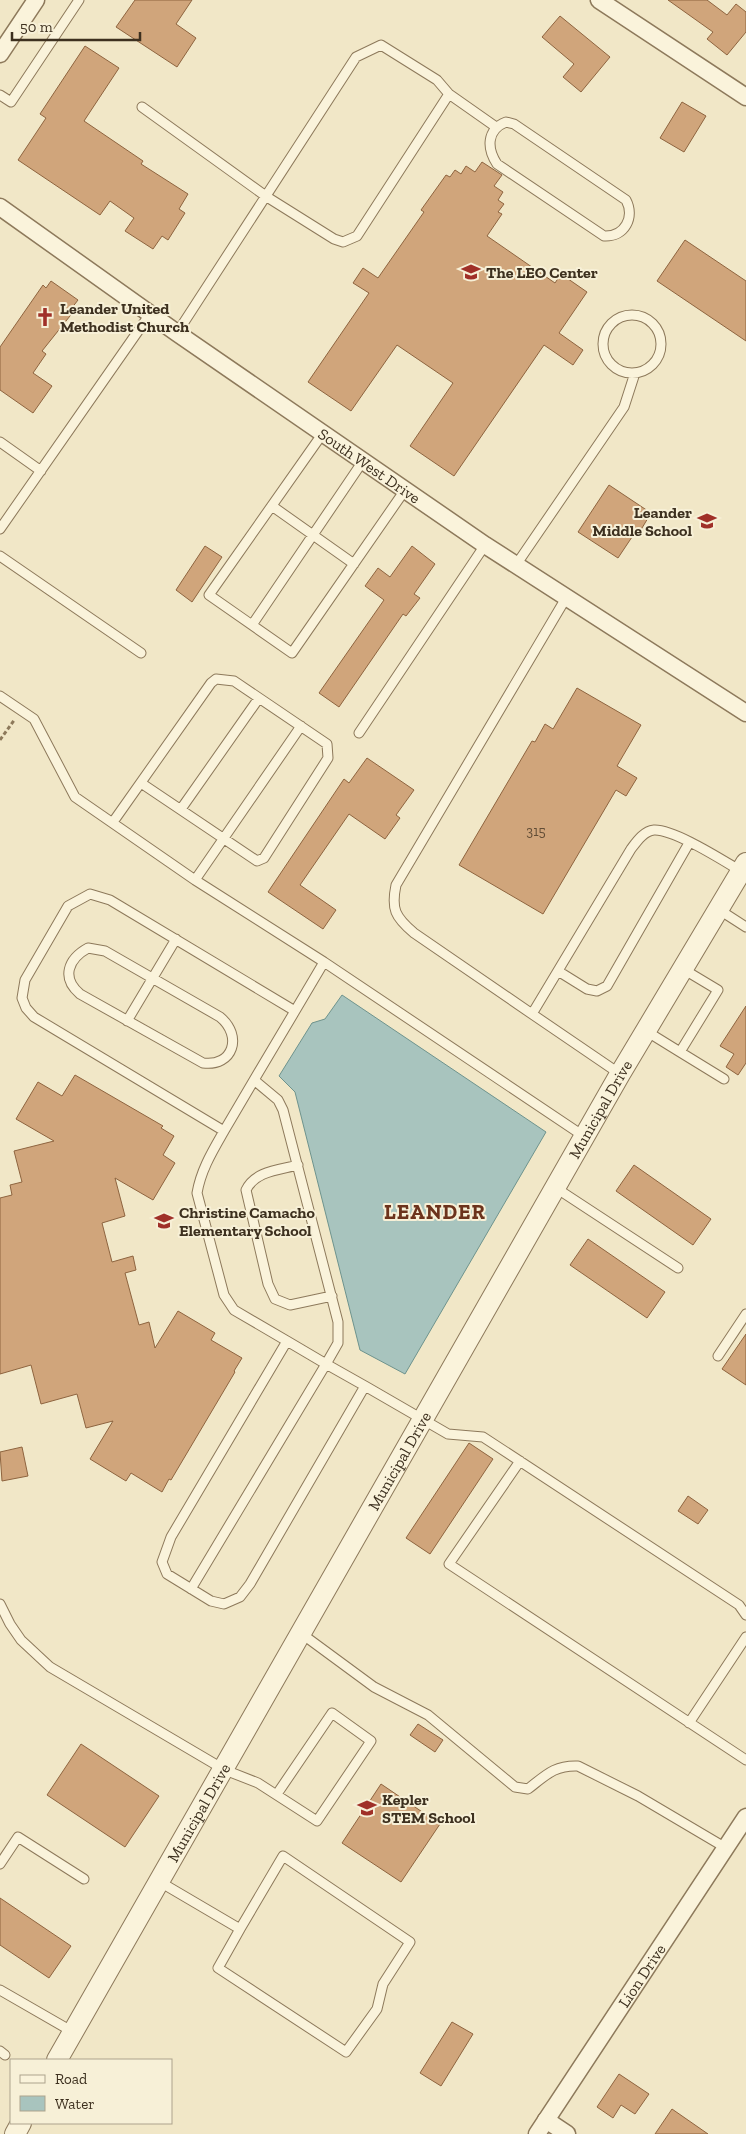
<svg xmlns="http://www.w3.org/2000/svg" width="746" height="2134" font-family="'Zilla Slab',serif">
<rect width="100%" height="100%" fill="#f1e7c7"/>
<!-- water -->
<path fill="#a8c4be" stroke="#6e938d" d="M 342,995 L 546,1132 L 405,1374 L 360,1350 L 295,1092 L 279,1076 L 312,1023 L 325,1019 Z"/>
<!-- building -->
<path fill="#d0a57b" stroke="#8e643f" d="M 135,0 L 192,0 L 176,24 L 196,38 L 177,67 L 116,27 Z
M 668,0 L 707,0 L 727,15 L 736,4 L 746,12 L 746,32 L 727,55 L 707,39 L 713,32 Z
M 560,16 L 610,57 L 581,92 L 563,77 L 574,64 L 542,37 Z
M 85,46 L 119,68 L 84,121 L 143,161 L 141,164 L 188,194 L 179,209 L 185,213 L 168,240 L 162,236 L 153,249 L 125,231 L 134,218 L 110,201 L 100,215 L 18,160 L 46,118 L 40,114 Z
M 682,102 L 706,116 L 684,152 L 660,138 Z
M 482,162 L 502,175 L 494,186 L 503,192 L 498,200 L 504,204 L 498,212 L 502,214 L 487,236 L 555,283 L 561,274 L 587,292 L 559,333 L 583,350 L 573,365 L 544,345 L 454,476 L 410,446 L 453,383 L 397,345 L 351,411 L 308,382 L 369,293 L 353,283 L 363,268 L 378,278 L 424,212 L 421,210 L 446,175 L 450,177 L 455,170 L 461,174 L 466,166 L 475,172 Z
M 685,240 L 746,281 L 746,341 L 657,281 Z
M 51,281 L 78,300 L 71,309 L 74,311 L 42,351 L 46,354 L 33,373 L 52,386 L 33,413 L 0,390 L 0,347 L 43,285 L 46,288 Z
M 609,485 L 651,513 L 639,533 L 636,531 L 618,558 L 578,532 Z
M 205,546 L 222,557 L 192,602 L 176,590 Z
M 412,546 L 435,564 L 414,594 L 420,598 L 406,616 L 403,614 L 339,707 L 319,693 L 384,600 L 365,586 L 378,568 L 390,577 Z
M 577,688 L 641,725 L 617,766 L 637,778 L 626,796 L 616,790 L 543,914 L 459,865 L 532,741 L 535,742 L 545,724 L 553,729 Z
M 367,758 L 414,790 L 396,815 L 400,818 L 385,839 L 349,814 L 300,885 L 336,910 L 323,929 L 268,892 L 344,779 L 349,783 Z
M 746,1006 L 746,1063 L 738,1075 L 726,1067 L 734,1054 L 720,1046 Z
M 75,1075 L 163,1126 L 161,1128 L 174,1136 L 163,1155 L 175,1163 L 153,1200 L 115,1178 L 125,1216 L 102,1223 L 112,1262 L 133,1256 L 136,1270 L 125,1273 L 139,1325 L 149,1322 L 155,1348 L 178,1311 L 215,1333 L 211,1340 L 242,1358 L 234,1371 L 235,1372 L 171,1480 L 169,1479 L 162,1492 L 131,1473 L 126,1481 L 90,1459 L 113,1421 L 86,1428 L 77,1394 L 41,1404 L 31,1365 L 0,1374 L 0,1198 L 12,1195 L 10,1185 L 22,1182 L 14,1151 L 54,1141 L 16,1119 L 38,1082 L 62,1096 Z
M 634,1165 L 711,1219 L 693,1245 L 616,1191 Z
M 588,1239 L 665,1292 L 647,1318 L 570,1265 Z
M 746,1334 L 746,1385 L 722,1369 Z
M 469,1443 L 493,1459 L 430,1554 L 406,1538 Z
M 22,1447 L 28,1476 L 2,1481 L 0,1452 Z
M 688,1496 L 708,1510 L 698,1524 L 678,1511 Z
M 418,1724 L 443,1740 L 435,1752 L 410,1735 Z
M 81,1744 L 159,1796 L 125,1847 L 47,1795 Z
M 381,1784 L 440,1824 L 401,1882 L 342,1843 Z
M 0,1898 L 71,1946 L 49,1978 L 0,1945 Z
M 452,2022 L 473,2034 L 441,2086 L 420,2073 Z
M 619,2074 L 649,2094 L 635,2114 L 621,2105 L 613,2118 L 597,2107 Z
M 672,2109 L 708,2134 L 655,2134 Z"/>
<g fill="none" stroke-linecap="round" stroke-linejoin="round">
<!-- service casing -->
<g stroke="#8d795b" stroke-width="11">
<path id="service" d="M 449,94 L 496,127
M 0,95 L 11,102 L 79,0
M 142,107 L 267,197 L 334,239 L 343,242 L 357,236 L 449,94 L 437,80 L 381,45 L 356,57 L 177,333
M 506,122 L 514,124 L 626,200 C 635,217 625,237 604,236 L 497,164 C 487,149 486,130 506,122 Z
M603 344a29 29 0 1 1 58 0a29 29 0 1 1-58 0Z
M 323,433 L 209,595 L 292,653 L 405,490
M 0,442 L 41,471
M 272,506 L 354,564
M 0,529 L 150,314
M 0,556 L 141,653
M 516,565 L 624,407 L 635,373
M 252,625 L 363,461
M 0,696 L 34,719 L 75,797 L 195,880 L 324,962 L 585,1137
M 359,733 L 485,545
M 181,809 L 259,698
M 113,822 L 211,683 L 216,679 L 234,681 L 327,744 L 328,758 L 264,858 L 257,861 L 141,783
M 195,880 L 301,726
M 718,909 L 746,927
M 88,948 L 105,951 L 220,1017 C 243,1036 233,1067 203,1063 L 80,994 C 61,978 68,959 88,948 Z
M 324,962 L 295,1011 L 110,900 L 90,894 L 68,906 L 25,980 L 22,998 L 26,1008 L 34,1017 L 224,1131 C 212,1152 201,1170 197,1193 L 224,1295 L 234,1310 L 287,1341 L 171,1537 L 162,1562 L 167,1574 L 211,1601 L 224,1604 L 240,1597 L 250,1584 L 365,1386 L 448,1434 L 483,1437 L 739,1605 L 746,1615
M 558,971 L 587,989 L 597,991 L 607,986 L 689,843
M 295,1011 L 254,1080 L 278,1100 L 283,1110 L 338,1322 L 338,1343 L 326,1364 L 365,1386
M 532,1014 L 414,933 C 395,917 391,909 396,885 L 566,598
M 127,1021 L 176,939
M 646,1031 L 680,1052 L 718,990 L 683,969
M 680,1052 L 724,1079
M 620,1074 L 532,1014 L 631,849 C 637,841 644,831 654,830 C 674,829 722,860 741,871
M 224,1131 L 254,1080
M 298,1165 C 279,1170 255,1171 246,1190 L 268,1284 L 275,1299 L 290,1305 L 332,1296
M 556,1188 L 678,1268
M 718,1356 L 746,1314
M 520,1461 L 449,1564 L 746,1760
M 191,1589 L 326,1364 L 287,1341
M 0,1604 L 10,1624 L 21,1640 L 50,1667 L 225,1770 L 258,1783 L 317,1821 L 371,1741 L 332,1713 L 277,1794
M 302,1634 L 374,1687 L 428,1715 L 515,1787 L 528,1789 C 545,1776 554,1765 578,1766 L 638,1796 L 726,1848
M 689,1723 L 746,1637
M 0,1864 L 18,1837 L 84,1879
M 160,1882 L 240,1929 L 218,1968 L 346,2052 L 377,2009 L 383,1984 L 410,1942 L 283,1856 L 240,1929
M 0,1990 L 73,2032
M 0,2051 L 5,2055"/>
</g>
<!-- minor casing -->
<g stroke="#8d795b" stroke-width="19">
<g id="minor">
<path d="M 599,0 L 746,97"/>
<path d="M 0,54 L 36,0"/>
<path id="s1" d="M 0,207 L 177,333 L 485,545 L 746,713"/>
<path d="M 546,2120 L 567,2134"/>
<path id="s2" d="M 537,2134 L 746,1817"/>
</g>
</g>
<!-- tertiary casing -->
<g stroke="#8d795b" stroke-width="22">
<g id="tertiary">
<path id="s3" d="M 57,2060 L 620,1074 L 746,863"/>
<path d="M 15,2134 L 21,2123"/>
</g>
</g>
<!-- path -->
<path stroke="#8d795b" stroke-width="3" stroke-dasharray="4 2.5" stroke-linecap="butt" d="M 0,740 L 15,719"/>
<!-- service -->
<use href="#service" stroke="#faf3db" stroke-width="9"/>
<!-- minor -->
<use href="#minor" stroke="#faf3db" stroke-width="16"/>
<!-- tertiary -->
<use href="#tertiary" stroke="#faf3db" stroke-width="20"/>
</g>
<!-- icons -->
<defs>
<g id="school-bare" transform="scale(1.5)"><path d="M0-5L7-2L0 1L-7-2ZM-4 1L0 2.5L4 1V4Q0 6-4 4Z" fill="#a03028" stroke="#f7f0d7" stroke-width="2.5" paint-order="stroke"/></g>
<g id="church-bare" transform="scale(1.5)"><path d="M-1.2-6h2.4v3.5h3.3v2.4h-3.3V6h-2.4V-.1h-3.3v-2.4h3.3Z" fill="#a03028" stroke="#f7f0d7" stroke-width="2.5" paint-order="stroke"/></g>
</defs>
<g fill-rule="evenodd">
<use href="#school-bare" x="471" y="272"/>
<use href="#church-bare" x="45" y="317"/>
<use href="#school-bare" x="707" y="521"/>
<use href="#school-bare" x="164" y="1221"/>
<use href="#school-bare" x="367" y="1808"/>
</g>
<g text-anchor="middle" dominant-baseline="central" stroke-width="4" stroke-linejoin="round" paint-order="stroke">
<!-- number labels -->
<g font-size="14" fill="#624d36">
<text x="536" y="831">315</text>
</g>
<!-- poi labels -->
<g font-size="16" font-weight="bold" fill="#3d301f" stroke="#f7f0d7" text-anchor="start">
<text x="486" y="272">The LEO Center</text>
<text x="60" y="308">Leander United<tspan x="60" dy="18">Methodist Church</tspan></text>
<text x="692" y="512" text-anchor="end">Leander<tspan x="692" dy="18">Middle School</tspan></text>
<text x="179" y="1212">Christine Camacho<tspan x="179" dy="18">Elementary School</tspan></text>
<text x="382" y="1799">Kepler<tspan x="382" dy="18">STEM School</tspan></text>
</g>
<!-- street labels -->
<g font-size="16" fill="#3d301f" stroke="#f7f0d7">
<text stroke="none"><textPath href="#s1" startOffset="451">South West Drive</textPath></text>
<text stroke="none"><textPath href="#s3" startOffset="1095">Municipal Drive</textPath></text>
<text stroke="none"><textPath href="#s3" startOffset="690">Municipal Drive</textPath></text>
<text stroke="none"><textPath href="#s3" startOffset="285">Municipal Drive</textPath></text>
<text stroke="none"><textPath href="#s2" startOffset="190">Lion Drive</textPath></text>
</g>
<!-- district labels -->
<g font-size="21" font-weight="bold" letter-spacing="1" fill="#6c331c" stroke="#f7f0d7">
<text x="435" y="1211">LEANDER</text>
</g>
</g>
<!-- legend -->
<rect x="10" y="2059" width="162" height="65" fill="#f7f0d7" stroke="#ada38d"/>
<rect x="20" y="2075" width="25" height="8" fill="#faf3db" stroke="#ada38d"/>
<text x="55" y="2084" font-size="15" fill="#3d301f">Road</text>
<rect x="20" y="2096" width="25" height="15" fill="#a8c4be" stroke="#ada38d"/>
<text x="55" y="2109" font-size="15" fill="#3d301f">Water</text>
<!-- scale -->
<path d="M12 32v8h128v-8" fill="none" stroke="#3d301f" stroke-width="2.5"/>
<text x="20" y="32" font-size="15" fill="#3d301f" stroke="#f7f0d7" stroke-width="4" paint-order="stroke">50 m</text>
</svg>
